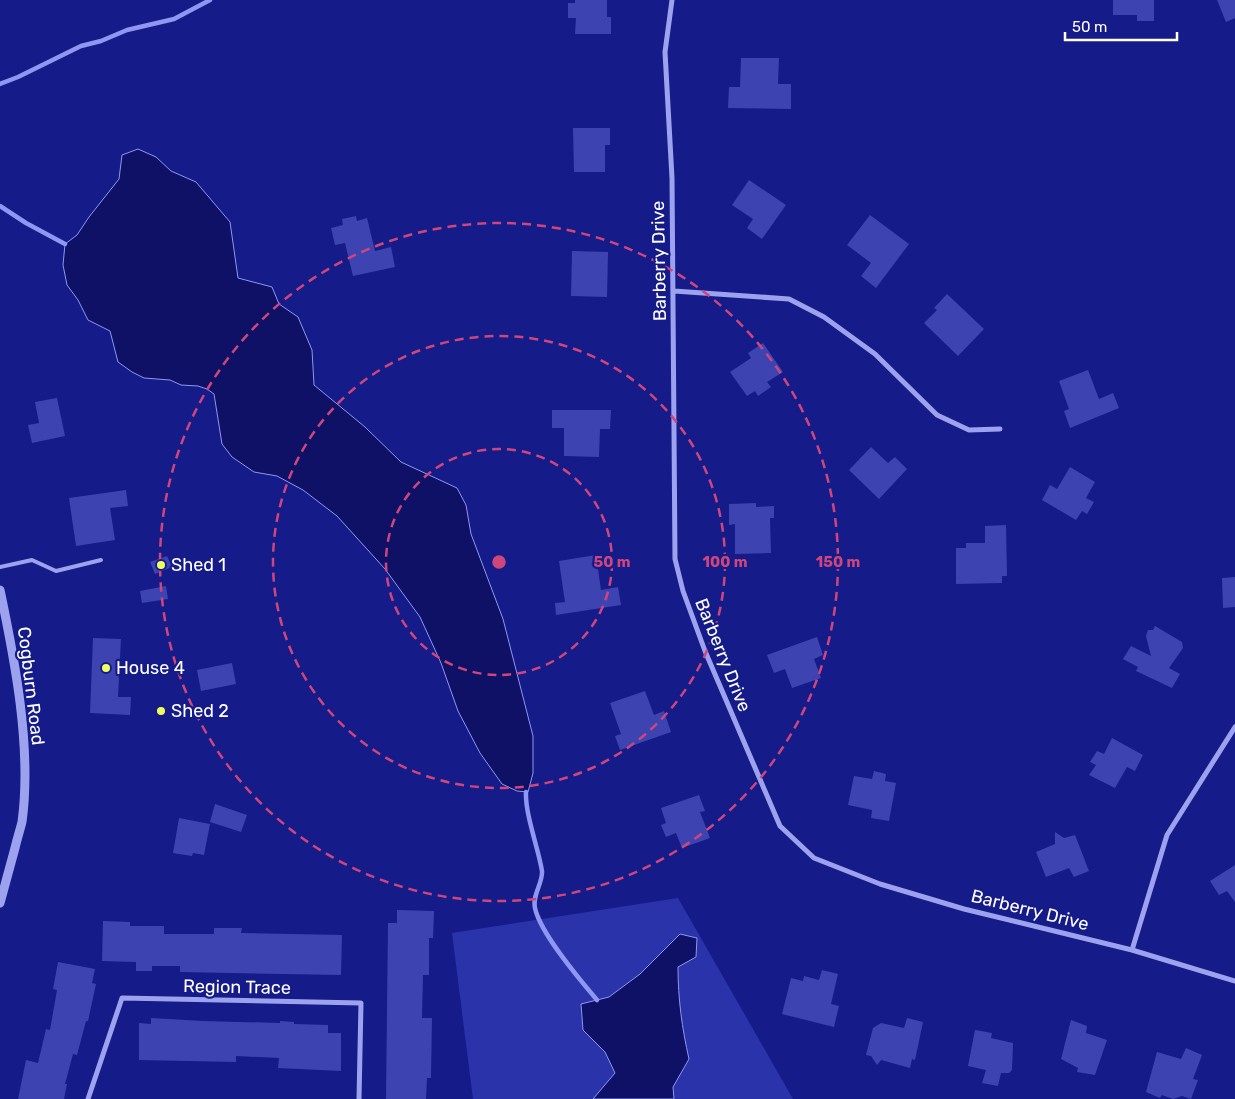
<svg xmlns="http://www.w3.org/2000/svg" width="1235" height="1099" font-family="Rubik,sans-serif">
<rect width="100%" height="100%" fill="#151b89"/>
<!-- green -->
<path fill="#2b33aa" d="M 678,898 L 793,1099 L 473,1099 L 452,933 Z"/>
<!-- water -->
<path fill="#0e1166" stroke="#8f97f2" d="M 138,149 L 156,157 L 171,171 L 196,182 L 230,222 L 238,278 L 272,287 L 279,304 L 298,317 L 312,350 L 314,385 L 365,427 L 401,462 L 457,488 L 466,505 L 471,534 L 503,619 L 533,736 L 533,773 L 528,792 L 517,791 L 502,784 L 480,753 L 458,711 L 441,663 L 420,617 L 385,569 L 337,516 L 303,490 L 277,476 L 254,472 L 232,457 L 222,444 L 214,394 L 207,389 L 198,386 L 181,385 L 170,380 L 144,378 L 132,372 L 118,362 L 110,331 L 88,320 L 78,300 L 67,285 L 63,265 L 65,244 L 77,235 L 89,217 L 119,179 L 122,155 Z
M 680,934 L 697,938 L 696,957 L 678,967 C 678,999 682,1028 689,1059 L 673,1087 L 674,1099 L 593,1099 L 615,1073 L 605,1052 L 583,1030 L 581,1004 L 609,997 L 640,974 Z"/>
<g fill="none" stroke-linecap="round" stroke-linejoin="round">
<!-- stream -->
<path stroke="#8f97f2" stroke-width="4.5" d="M 0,84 L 18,77 L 81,46 L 101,41 L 127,30 L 174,19 L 210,0
M 0,206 L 26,223 L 65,244
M 526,792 C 525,814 538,847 542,871 C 543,883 532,895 535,908 C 540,933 580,980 597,1000"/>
</g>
<!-- building -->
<path fill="#3d44b2" d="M 575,0 L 607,0 L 607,17 L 611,17 L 611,34 L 575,34 L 576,18 L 568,18 L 568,3 L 575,3 Z
M 1113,0 L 1154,0 L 1154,21 L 1137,21 L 1137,15 L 1113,15 Z
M 1217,0 L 1235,0 L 1235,18 L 1226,22 Z
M 741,58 L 779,58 L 778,84 L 791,84 L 791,109 L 728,108 L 729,87 L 740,87 Z
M 573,128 L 610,128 L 610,145 L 605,145 L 605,172 L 574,172 Z
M 749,180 L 786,205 L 762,239 L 747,228 L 753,219 L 732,205 Z
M 870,215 L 909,244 L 876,288 L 861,276 L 871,263 L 847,245 Z
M 356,216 L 357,221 L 367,218 L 375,251 L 391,247 L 395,267 L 353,276 L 345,243 L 335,245 L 331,228 L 343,225 L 342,219 Z
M 572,251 L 608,252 L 607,297 L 571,296 Z
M 947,294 L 984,329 L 958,356 L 924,323 L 937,310 L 934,308 Z
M 763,343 L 783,372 L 767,382 L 771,387 L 758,396 L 755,391 L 747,396 L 730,372 L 751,358 L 748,353 Z
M 1088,370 L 1099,399 L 1113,393 L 1119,408 L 1070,428 L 1064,411 L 1069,409 L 1059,381 Z
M 57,398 L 65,436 L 32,443 L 28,425 L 39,423 L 35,402 Z
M 552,410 L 611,410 L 610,429 L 600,429 L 599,457 L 564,456 L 564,428 L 552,428 Z
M 871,447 L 888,463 L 895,457 L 907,469 L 879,499 L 849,470 Z
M 1070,467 L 1095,482 L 1086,498 L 1094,502 L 1087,514 L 1082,511 L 1076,520 L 1042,500 L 1050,485 L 1057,489 Z
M 126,490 L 128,506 L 110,508 L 115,540 L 76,546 L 69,498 Z
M 756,503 L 756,507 L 774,506 L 774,518 L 770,518 L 771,553 L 735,554 L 735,524 L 729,525 L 729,504 Z
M 1006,525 L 1007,576 L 1002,576 L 1002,583 L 956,584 L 956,548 L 966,548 L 966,543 L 985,543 L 985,526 Z
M 596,555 L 601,590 L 618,587 L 621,605 L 556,615 L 555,603 L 565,602 L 559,561 Z
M 167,556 L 172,567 L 155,574 L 150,562 Z
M 1235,577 L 1235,607 L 1223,608 L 1222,578 Z
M 166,586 L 168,599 L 142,603 L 140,591 Z
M 1155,626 L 1182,642 L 1183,648 L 1169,668 L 1180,674 L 1172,688 L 1136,671 L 1138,667 L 1123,659 L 1131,646 L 1151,656 L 1146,636 L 1148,630 L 1153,630 Z
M 817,637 L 823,655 L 814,659 L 821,678 L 792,688 L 785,669 L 774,673 L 767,655 Z
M 93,638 L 121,639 L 118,697 L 131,697 L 130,715 L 90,713 Z
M 232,663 L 236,684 L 201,691 L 197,670 Z
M 645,691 L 654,715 L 664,711 L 671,732 L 620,750 L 615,736 L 621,734 L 610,703 Z
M 1112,738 L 1143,755 L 1135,771 L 1127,767 L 1115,788 L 1089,775 L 1096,765 L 1090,762 L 1097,751 L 1104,754 Z
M 874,771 L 886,774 L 885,781 L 896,783 L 889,821 L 871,818 L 872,810 L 848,805 L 854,776 L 872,779 Z
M 699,795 L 705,811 L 700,812 L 710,838 L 682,848 L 676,833 L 666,837 L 661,825 L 666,823 L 661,808 Z
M 215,804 L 247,815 L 241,832 L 210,822 Z
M 179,818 L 210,824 L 204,855 L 193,853 L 192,856 L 173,853 Z
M 1055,832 L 1064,838 L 1075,835 L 1089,871 L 1074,877 L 1069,868 L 1046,877 L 1036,852 L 1055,844 Z
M 1235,865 L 1235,902 L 1227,891 L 1219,895 L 1210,881 Z
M 397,910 L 434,911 L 433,938 L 429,938 L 429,975 L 423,975 L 422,1018 L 432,1018 L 431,1078 L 427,1078 L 426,1099 L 386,1099 L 388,923 L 397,923 Z
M 103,921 L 130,922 L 130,926 L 164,926 L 164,934 L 214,934 L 214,928 L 242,928 L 241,933 L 342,935 L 341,975 L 180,972 L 180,966 L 152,966 L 152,971 L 136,971 L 136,962 L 102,961 Z
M 58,962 L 95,969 L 92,983 L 96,984 L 88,1021 L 86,1021 L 77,1055 L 73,1054 L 65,1084 L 67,1084 L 64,1099 L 18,1099 L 26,1060 L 38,1063 L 46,1029 L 50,1030 L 57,990 L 53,989 Z
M 822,970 L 838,974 L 831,1004 L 839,1006 L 834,1027 L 782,1014 L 791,978 L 803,981 L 804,976 L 819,980 Z
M 151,1018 L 203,1021 L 280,1023 L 280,1021 L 294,1022 L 294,1024 L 328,1025 L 328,1033 L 341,1033 L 341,1071 L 278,1068 L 279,1058 L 236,1056 L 236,1062 L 139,1060 L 139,1023 L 151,1024 Z
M 907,1018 L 923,1022 L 915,1060 L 912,1059 L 910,1068 L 881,1060 L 877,1065 L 871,1056 L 866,1055 L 873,1028 L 881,1023 L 904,1028 Z
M 1071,1020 L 1087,1026 L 1086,1033 L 1107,1040 L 1095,1075 L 1077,1072 L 1078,1068 L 1061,1059 Z
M 975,1030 L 992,1033 L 991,1038 L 1013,1043 L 1012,1070 L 1009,1073 L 1001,1073 L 998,1086 L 982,1083 L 986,1070 L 968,1066 Z
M 1186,1048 L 1202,1055 L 1193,1079 L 1198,1080 L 1191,1099 L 1182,1096 L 1173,1099 L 1162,1095 L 1160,1098 L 1146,1092 L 1157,1052 L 1181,1059 Z"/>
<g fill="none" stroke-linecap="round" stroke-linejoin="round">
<!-- service -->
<path stroke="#9da2ef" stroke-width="4" d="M 0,567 L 32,560 L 56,571 L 101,560"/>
<!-- minor -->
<path stroke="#9da2ef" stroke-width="5" d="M 672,0 L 665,52 L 672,178 L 675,559 L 683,591 L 705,651 L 780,826 L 814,858 L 880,884 L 964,909 L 1132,950 L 1235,981
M 674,291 L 789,299 L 824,317 L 875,354 L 937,415 L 969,430 L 1000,429
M 1132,950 L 1167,835 L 1235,727
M 88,1099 L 122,998 L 361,1003 L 359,1099"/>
<!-- tertiary -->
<path stroke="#9da2ef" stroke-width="9" d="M 0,590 C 15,661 32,749 22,822 C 20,830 17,839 15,848 C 10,866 5,885 0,903"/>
</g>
<!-- distance rings -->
<g fill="none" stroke="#ce467c" stroke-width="2.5" stroke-dasharray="9 6">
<circle cx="499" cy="562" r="113"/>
<circle cx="499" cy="562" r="226"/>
<circle cx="499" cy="562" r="339"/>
</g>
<!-- markers -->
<g fill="#efff5b" stroke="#151b89" stroke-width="2">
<circle cx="161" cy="565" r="5"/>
<circle cx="106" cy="668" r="5"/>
<circle cx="161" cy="711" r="5"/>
</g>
<g text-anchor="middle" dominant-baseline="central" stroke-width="4.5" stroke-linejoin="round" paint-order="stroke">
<!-- street labels -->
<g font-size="18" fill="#fff" stroke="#151b89">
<text transform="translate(659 261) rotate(-91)">Barberry Drive</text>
<text transform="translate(723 655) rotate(68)">Barberry Drive</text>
<text transform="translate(31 686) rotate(83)">Cogburn Road</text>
<text transform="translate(1030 910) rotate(14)">Barberry Drive</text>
<text transform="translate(237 987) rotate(1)">Region Trace</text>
</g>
<!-- poi labels -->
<g font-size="18" fill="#fff" stroke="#151b89" text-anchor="start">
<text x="171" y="565">Shed 1</text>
<text x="116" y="668">House 4</text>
<text x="171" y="711">Shed 2</text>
</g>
</g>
<circle cx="499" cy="562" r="8" fill="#ce467c" stroke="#151b89" stroke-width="2.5"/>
<g font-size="15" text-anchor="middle" font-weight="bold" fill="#ce467c" stroke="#151b89" stroke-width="4.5" stroke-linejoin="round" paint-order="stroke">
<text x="612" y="567">50 m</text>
<text x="725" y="567">100 m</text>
<text x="838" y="567">150 m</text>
</g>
<!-- scale -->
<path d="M1065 32v8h112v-8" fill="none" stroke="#ffffff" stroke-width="2.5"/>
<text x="1072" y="32" font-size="15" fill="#ffffff" stroke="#151b89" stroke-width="4" paint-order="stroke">50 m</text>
</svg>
